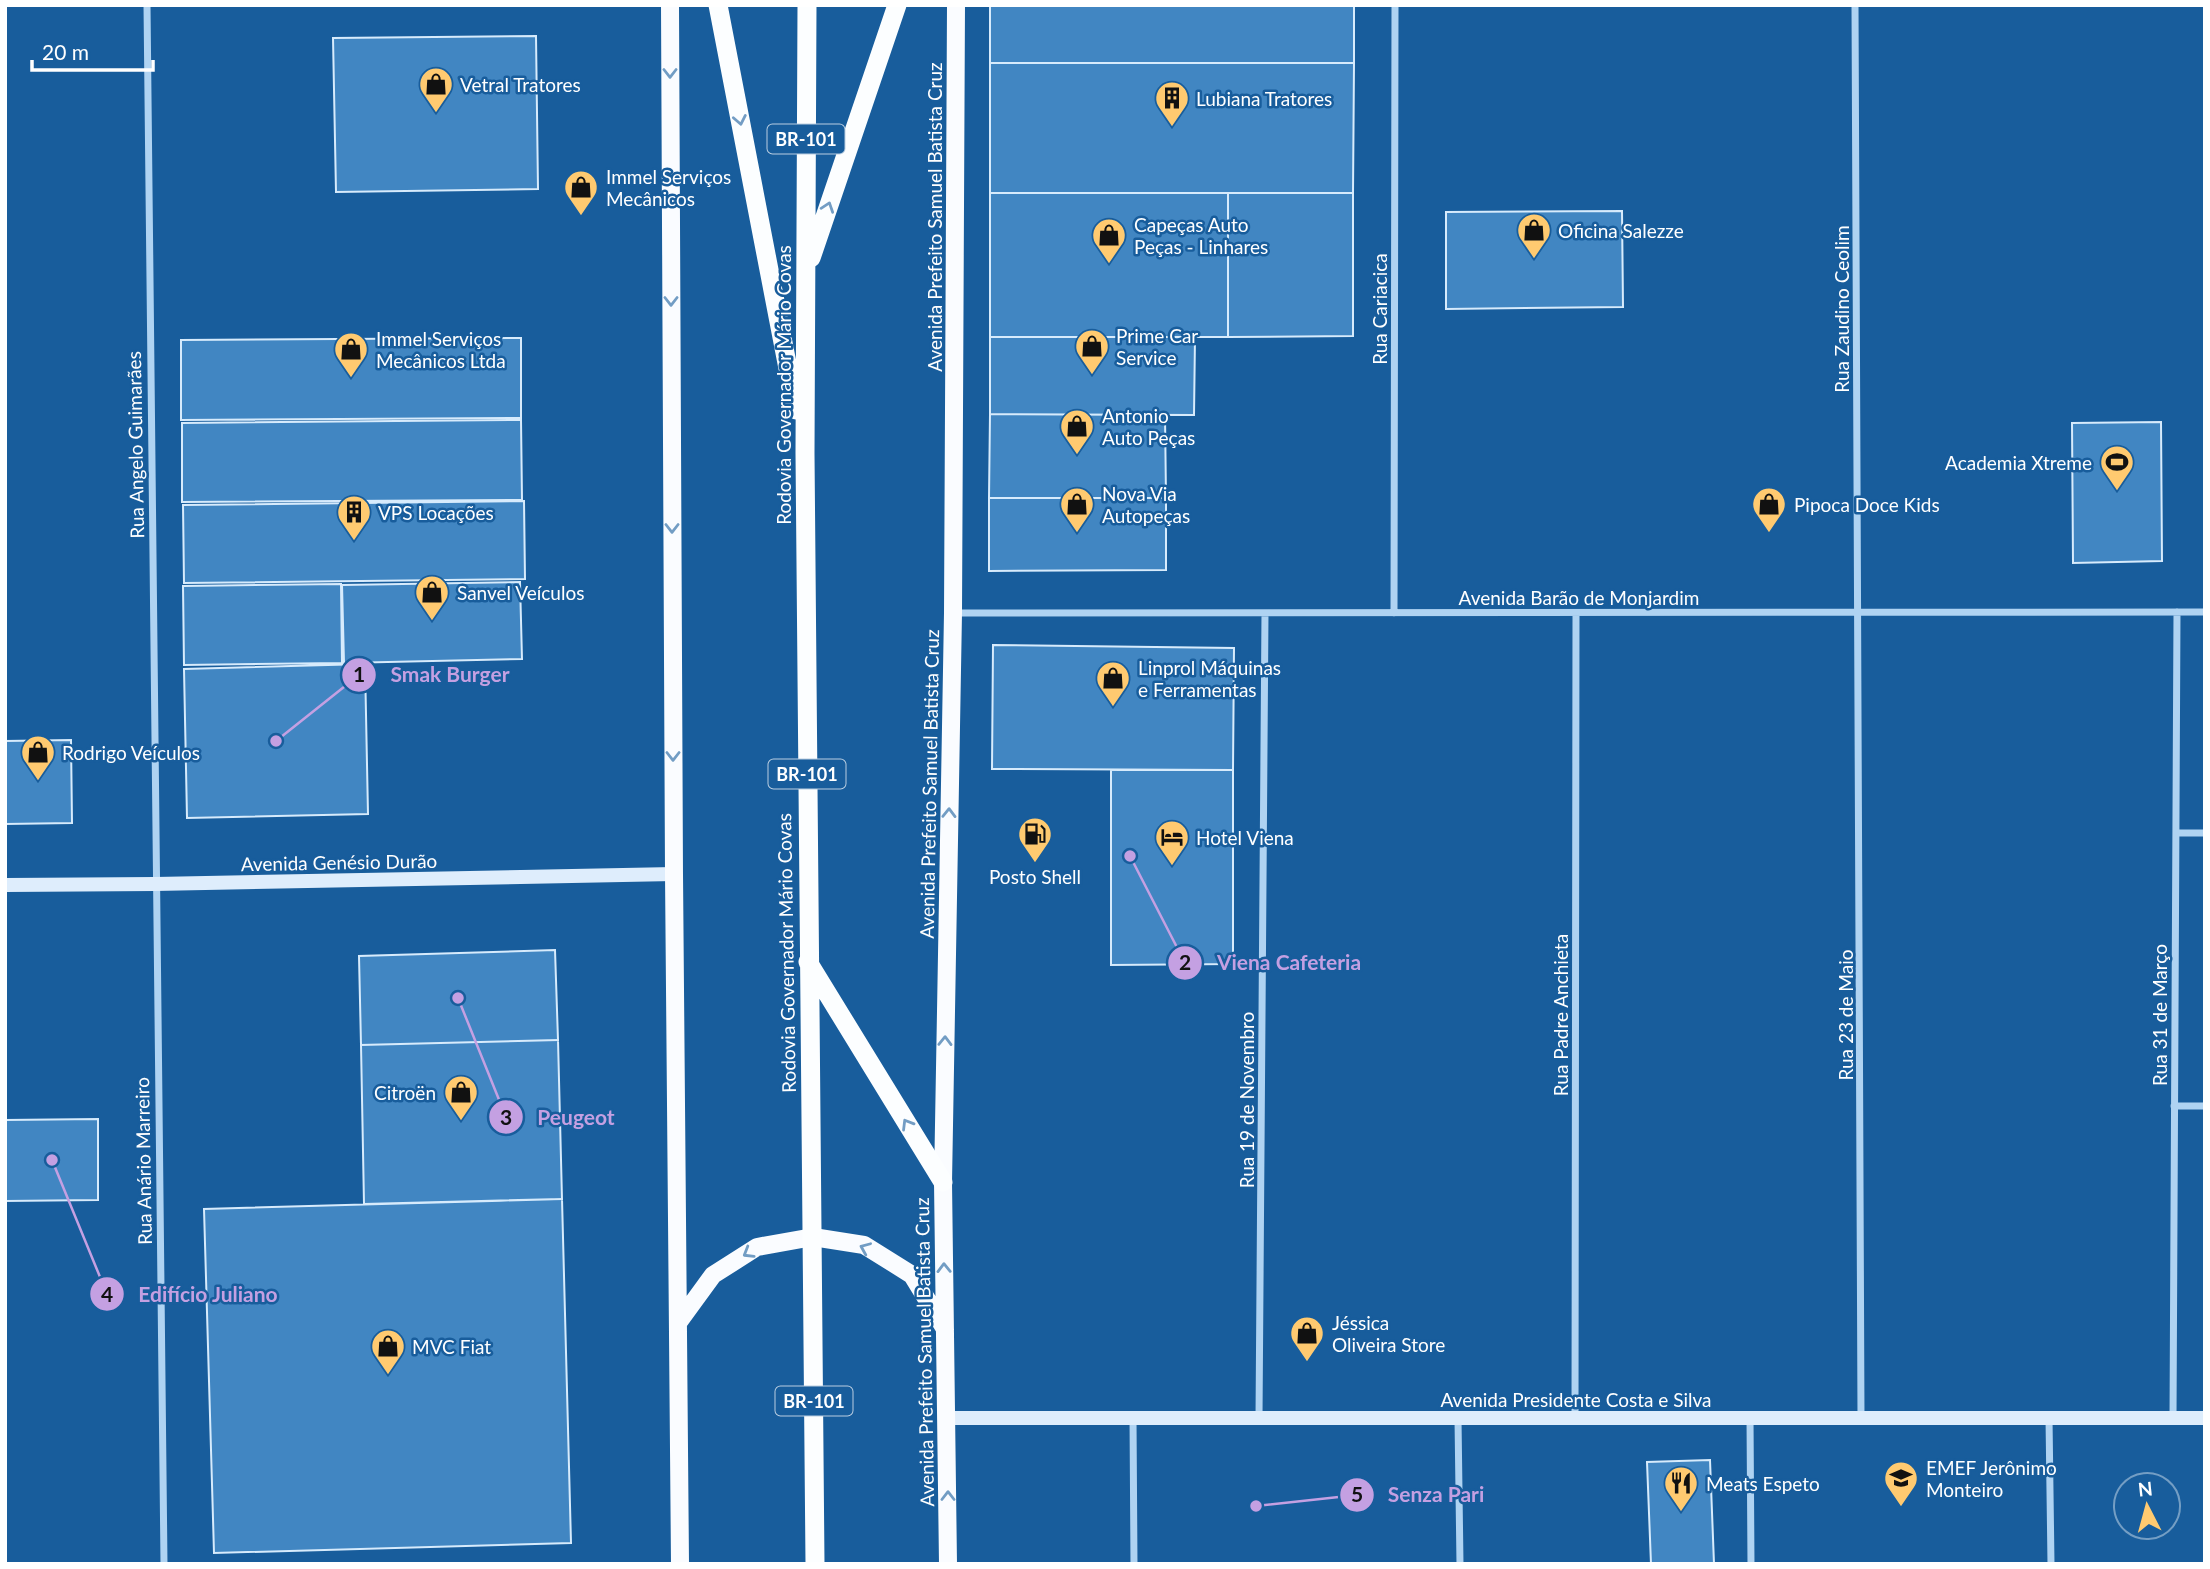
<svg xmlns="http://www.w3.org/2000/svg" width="2210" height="1569" font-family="Lato,sans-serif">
<rect width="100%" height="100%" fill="#185d9c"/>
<!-- building -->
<path fill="#4186c2" stroke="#d7ebfc" stroke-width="2" d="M 990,5 L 1354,5 L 1354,63 L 990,63 Z
M 536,36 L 538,189 L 336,192 L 333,38 Z
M 990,63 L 1354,63 L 1353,193 L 990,193 Z
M 990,193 L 1228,193 L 1228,337 L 990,337 Z
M 1228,193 L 1353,193 L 1353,336 L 1228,337 Z
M 1622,211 L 1623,307 L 1446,309 L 1446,212 Z
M 990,337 L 1195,337 L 1194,415 L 990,414 Z
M 521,338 L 521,418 L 181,420 L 181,340 Z
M 990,414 L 1165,415 L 1166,498 L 989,498 Z
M 521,420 L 522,500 L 182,502 L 182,423 Z
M 2161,422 L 2162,561 L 2073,563 L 2072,423 Z
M 989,498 L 1166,498 L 1166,570 L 989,571 Z
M 524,501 L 525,579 L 184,583 L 183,505 Z
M 520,582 L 522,659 L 344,663 L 342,585 Z
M 341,584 L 342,663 L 184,665 L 183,586 Z
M 993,645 L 1234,648 L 1233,770 L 992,769 Z
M 365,664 L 368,814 L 187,818 L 184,669 Z
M 71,740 L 72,823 L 5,824 L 5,741 Z
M 1111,770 L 1233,770 L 1233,964 L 1111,965 Z
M 555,950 L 558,1040 L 361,1045 L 359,956 Z
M 558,1040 L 562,1199 L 364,1204 L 361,1045 Z
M 98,1119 L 98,1200 L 5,1201 L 5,1120 Z
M 562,1199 L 571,1543 L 214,1553 L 204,1209 Z
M 1710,1460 L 1714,1564 L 1651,1564 L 1647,1462 Z"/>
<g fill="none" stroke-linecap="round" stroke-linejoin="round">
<!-- minor -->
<path stroke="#afd3f2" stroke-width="7" d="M 147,5 L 164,1564
M 1855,5 L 1861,1418
M 953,613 L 2205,612
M 1394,613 L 1395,5
M 2176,833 L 2205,833
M 2174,1106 L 2205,1106
M 1133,1418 L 1134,1564
M 1259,1418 L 1265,613
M 1575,1418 L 1576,613
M 1750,1418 L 1751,1564
M 2049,1418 L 2051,1564
M 2173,1418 L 2177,612
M 1458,1419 L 1460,1564"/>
<!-- secondary -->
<path stroke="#deedfc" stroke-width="14" d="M 5,885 L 155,884 L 674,874
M 947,1418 L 2205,1418"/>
<!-- primary -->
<path stroke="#fafcff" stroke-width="18" d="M 670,5 L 674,874 L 680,1564
M 678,1323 L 713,1275 L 757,1247 L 813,1237 L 864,1245 L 912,1275 L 945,1329
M 948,1564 L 943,1182 L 953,613 L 956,5"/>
<!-- trunk -->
<path stroke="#fcfeff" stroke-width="19" d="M 718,5 L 796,410
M 807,5 L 805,453 L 815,1564
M 811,258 L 897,5
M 808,962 L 943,1182"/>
</g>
<!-- one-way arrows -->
<defs><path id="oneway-chevron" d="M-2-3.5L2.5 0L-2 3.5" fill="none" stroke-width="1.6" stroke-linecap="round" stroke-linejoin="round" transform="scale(1.75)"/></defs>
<g stroke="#729dc4">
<use href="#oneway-chevron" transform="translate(670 73) rotate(90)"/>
<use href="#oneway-chevron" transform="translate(671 301) rotate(90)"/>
<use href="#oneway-chevron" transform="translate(672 528) rotate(90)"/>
<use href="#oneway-chevron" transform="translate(673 756) rotate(90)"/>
<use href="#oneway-chevron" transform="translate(949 813) rotate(-89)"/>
<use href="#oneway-chevron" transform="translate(945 1041) rotate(-89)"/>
<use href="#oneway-chevron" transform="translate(865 1248) rotate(-157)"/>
<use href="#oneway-chevron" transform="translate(748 1253) rotate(149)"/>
<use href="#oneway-chevron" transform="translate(944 1268) rotate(-91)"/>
<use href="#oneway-chevron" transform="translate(948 1496) rotate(-90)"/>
</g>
<g stroke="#739dc4">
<use href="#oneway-chevron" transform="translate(740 120) rotate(79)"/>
<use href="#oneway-chevron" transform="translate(828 207) rotate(-71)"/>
<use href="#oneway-chevron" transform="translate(907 1124) rotate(-121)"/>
</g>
<!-- icons -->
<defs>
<g id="shop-pin" transform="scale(1.75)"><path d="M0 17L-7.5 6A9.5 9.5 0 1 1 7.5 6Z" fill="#ffca70" stroke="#185d9c"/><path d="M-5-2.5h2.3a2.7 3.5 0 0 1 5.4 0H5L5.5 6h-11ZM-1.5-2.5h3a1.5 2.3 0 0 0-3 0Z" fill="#111"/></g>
<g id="building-pin" transform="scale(1.75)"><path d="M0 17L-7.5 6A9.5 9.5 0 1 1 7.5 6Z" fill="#ffca70" stroke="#185d9c"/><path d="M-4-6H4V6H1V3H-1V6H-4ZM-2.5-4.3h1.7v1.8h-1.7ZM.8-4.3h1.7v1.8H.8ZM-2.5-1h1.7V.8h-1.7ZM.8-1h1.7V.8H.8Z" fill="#111"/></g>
<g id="stadium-pin" transform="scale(1.75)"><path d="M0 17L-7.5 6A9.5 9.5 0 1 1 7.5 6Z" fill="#ffca70" stroke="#185d9c"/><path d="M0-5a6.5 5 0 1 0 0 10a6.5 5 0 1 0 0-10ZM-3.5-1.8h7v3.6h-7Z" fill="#111"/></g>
<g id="fuel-pin" transform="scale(1.75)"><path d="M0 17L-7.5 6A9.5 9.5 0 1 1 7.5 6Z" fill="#ffca70" stroke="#185d9c"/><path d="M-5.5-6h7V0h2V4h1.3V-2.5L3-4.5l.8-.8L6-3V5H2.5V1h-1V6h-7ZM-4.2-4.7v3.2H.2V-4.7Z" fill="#111"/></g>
<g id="hotel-pin" transform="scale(1.75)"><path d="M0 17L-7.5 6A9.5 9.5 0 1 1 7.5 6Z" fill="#ffca70" stroke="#185d9c"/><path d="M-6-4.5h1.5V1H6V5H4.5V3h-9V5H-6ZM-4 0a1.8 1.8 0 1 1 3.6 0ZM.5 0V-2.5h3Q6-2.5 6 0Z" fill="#111"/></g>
<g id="school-pin" transform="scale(1.75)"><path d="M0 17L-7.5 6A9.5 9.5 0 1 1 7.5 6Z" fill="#ffca70" stroke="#185d9c"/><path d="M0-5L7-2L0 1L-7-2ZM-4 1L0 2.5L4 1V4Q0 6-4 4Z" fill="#111"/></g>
<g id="restaurant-pin" transform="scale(1.75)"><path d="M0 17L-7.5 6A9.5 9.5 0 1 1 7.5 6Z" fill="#ffca70" stroke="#185d9c"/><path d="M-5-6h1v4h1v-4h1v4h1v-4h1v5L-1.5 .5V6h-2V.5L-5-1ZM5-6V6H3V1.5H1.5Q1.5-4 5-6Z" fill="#111"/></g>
</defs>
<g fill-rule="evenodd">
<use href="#shop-pin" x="436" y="84"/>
<use href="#building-pin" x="1172" y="98"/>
<use href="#shop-pin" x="581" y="187"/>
<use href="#shop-pin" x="1534" y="230"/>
<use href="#shop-pin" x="1109" y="235"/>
<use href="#shop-pin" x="1092" y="346"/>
<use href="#shop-pin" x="351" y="349"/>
<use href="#shop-pin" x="1077" y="426"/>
<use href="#stadium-pin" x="2117" y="462"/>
<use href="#shop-pin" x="1077" y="504"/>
<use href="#shop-pin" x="1769" y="504"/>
<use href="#building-pin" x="354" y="512"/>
<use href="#shop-pin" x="432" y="592"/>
<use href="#shop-pin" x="1113" y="678"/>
<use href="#shop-pin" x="38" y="752"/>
<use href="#fuel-pin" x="1035" y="834"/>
<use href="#hotel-pin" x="1172" y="837"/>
<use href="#shop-pin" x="461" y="1092"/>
<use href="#shop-pin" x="1307" y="1333"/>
<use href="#shop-pin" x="388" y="1346"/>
<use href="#school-pin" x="1901" y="1478"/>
<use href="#restaurant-pin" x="1681" y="1483"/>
</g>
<g text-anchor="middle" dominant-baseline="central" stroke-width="5" stroke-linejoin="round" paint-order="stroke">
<!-- shield labels -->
<g fill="#185d9c" stroke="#bacee1" stroke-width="2">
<rect x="767.5" y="124.5" width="77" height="29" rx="5"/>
<rect x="768.5" y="759.5" width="77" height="29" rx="5"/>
<rect x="775.5" y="1386.5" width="77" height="29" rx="5"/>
</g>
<g font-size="18" font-weight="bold" fill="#fff">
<text x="806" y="139">BR-101</text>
<text x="807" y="774">BR-101</text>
<text x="814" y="1401">BR-101</text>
</g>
<!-- poi labels -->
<g font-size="19" fill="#fff" stroke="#185d9c" text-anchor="start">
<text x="460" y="84">Vetral Tratores</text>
<text x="1196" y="98">Lubiana Tratores</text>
<text x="606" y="176">Immel Serviços<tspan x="606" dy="22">Mecânicos</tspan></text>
<text x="1134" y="224">Capeças Auto<tspan x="1134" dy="22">Peças - Linhares</tspan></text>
<text x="1558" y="230">Oficina Salezze</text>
<text x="1116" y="335">Prime Car<tspan x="1116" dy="22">Service</tspan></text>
<text x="376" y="338">Immel Serviços<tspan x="376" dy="22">Mecânicos Ltda</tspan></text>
<text x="1102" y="415">Antonio<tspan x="1102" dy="22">Auto Peças</tspan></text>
<text x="2092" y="462" text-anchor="end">Academia Xtreme</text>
<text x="1102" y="493">Nova Via<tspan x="1102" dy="22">Autopeças</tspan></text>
<text x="1794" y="504">Pipoca Doce Kids</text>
<text x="378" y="512">VPS Locações</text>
<text x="457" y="592">Sanvel Veículos</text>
<text x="1138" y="667">Linprol Máquinas<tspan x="1138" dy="22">e Ferramentas</tspan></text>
<text x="62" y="752">Rodrigo Veículos</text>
<text x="1196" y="837">Hotel Viena</text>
<text x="1035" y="876" text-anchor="middle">Posto Shell</text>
<text x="436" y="1092" text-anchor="end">Citroën</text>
<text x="1332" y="1322">Jéssica<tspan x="1332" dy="22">Oliveira Store</tspan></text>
<text x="412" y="1346">MVC Fiat</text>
<text x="1926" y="1467">EMEF Jerônimo<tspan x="1926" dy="22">Monteiro</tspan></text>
<text x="1706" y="1483">Meats Espeto</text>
</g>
<!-- street labels -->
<g font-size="19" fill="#fff" stroke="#185d9c">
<text transform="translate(934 217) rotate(-90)">Avenida Prefeito Samuel Batista Cruz</text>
<text transform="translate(1379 309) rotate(-90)">Rua Cariacica</text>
<text transform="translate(1841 309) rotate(-90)">Rua Zaudino Ceolim</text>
<text transform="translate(783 385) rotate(-90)">Rodovia Governador Mário Covas</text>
<text transform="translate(135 445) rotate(-91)">Rua Angelo Guimarães</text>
<text x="1579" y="597">Avenida Barão de Monjardim</text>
<text transform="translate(929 784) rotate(-89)">Avenida Prefeito Samuel Batista Cruz</text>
<text transform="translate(339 862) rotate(-1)">Avenida Genésio Durão</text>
<text transform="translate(786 953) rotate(-91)">Rodovia Governador Mário Covas</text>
<text transform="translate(1560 1015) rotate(-90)">Rua Padre Anchieta</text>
<text transform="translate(1845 1015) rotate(-90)">Rua 23 de Maio</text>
<text transform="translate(2159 1015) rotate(-90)">Rua 31 de Março</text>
<text transform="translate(1246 1100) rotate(-90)">Rua 19 de Novembro</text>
<text transform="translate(143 1161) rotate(-91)">Rua Anário Marreiro</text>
<text transform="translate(924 1352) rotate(-91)">Avenida Prefeito Samuel Batista Cruz</text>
<text x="1576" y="1399">Avenida Presidente Costa e Silva</text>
</g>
</g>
<!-- callouts -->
<path fill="none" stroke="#c4a0e2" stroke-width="2.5" d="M276 741L359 675M1130 856L1185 963M458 998L506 1117M52 1160L107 1294M1256 1506L1357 1495"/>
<g fill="#c4a0e2" stroke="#185d9c" stroke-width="2.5">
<circle cx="276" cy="741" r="7"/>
<circle cx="1130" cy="856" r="7"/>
<circle cx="458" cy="998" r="7"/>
<circle cx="52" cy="1160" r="7"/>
<circle cx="1256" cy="1506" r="7"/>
<circle cx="359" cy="675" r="18"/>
<circle cx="1185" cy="963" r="18"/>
<circle cx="506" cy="1117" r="18"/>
<circle cx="107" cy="1294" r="18"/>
<circle cx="1357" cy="1495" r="18"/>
</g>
<g font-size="21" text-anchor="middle" font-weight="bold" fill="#111">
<text x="359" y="682">1</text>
<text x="1185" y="970">2</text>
<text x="506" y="1125">3</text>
<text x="107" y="1302">4</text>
<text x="1357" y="1502">5</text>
</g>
<g font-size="21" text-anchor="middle" font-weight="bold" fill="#c4a0e2" stroke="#185d9c" stroke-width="5" stroke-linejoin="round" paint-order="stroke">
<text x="450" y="682">Smak Burger</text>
<text x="1289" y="970">Viena Cafeteria</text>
<text x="576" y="1125">Peugeot</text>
<text x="208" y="1302">Edifício Juliano</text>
<text x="1436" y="1502">Senza Pari</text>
</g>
<!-- border -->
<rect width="2210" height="1569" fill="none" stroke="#ffffff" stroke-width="14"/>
<!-- north arrow -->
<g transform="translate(2147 1506) rotate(354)"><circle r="33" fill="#185d9c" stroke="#749ec4" stroke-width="2"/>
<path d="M0-5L12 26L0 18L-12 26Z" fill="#ffca70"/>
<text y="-10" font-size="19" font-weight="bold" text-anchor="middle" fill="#ffffff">N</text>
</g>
<!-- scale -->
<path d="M32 60v10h121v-10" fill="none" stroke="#ffffff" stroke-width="3.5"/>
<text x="42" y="60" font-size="21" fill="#ffffff" stroke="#185d9c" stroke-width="5" paint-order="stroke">20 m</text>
</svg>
